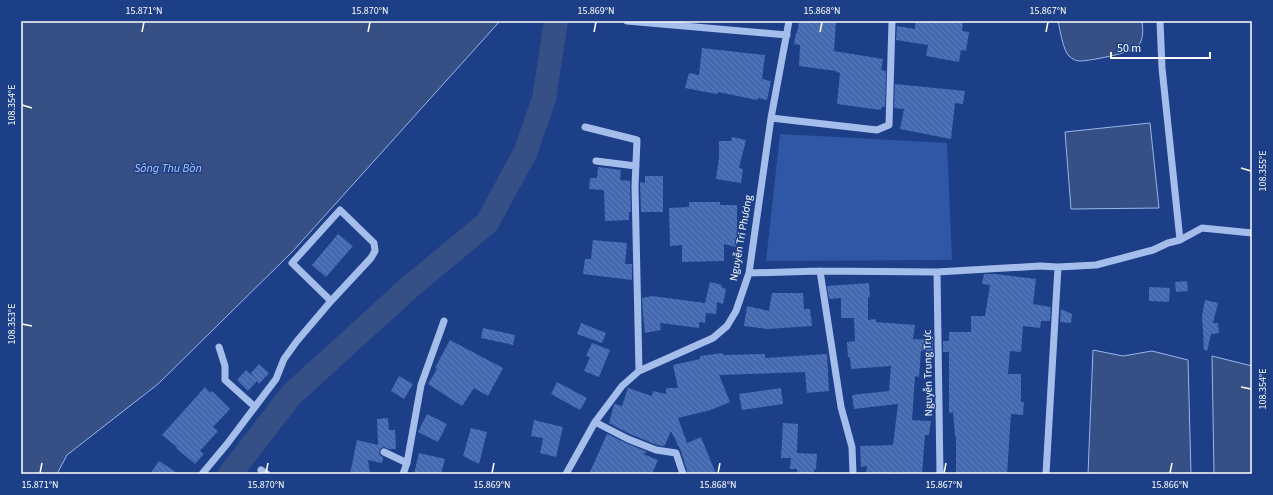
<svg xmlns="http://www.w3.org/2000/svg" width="1273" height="495" font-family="'Source Sans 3',sans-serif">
<defs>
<pattern id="building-back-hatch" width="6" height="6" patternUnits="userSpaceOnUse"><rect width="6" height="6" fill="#4469b0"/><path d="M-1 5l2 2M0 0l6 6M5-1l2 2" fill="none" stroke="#6080bc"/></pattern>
</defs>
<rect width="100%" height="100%" fill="#1c3f87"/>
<!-- garden -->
<path fill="#2f57a5" d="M 780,134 L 947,143 L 952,260 L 766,261 Z"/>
<!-- water -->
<path fill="#364f85" stroke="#98b6ed" d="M 21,21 L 500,21 L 293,251 L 158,384 L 67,455 L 57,474 L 21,474 Z
M 1058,21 L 1142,21 C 1143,29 1144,41 1137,47 C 1131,53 1089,61 1080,61 C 1076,61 1072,59 1069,56 C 1063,50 1060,30 1058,21 Z
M 1150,123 L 1159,208 L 1071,209 L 1065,132 Z
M 1093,350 L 1123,356 L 1152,351 L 1188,360 L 1191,474 L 1088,474 Z
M 1212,356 L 1252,366 L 1252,474 L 1214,474 Z"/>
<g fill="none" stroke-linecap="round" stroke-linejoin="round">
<!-- river -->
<path stroke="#364f85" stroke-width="24" d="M 230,474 L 291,395 L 412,285 L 487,223 L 525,153 L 544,99 L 556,21"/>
</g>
<!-- building -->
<path fill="url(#building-back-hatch)" d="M 799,21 L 836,21 L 834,51 L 883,59 L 881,70 L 886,71 L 885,107 L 882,107 L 881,110 L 837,104 L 840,73 L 836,72 L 836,71 L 799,66 L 800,45 L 794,44 L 796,33 L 797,33 Z
M 915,21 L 963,21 L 962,31 L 969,32 L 966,51 L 961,50 L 959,62 L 926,56 L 928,45 L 896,40 L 897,26 L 915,29 Z
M 702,48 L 765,55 L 762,79 L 771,81 L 767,100 L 758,98 L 757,100 L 718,92 L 717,94 L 685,88 L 689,73 L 699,75 Z
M 895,84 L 965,91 L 963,104 L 955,103 L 951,139 L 900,129 L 904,109 L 894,108 Z
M 732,137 L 746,140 L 739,168 L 743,169 L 741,183 L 716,179 L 719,157 L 719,141 L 731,141 Z
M 598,167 L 621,170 L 620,180 L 630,181 L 631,212 L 629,212 L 629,220 L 605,221 L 604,190 L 589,189 L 590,178 L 597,178 Z
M 645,176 L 663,176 L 663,212 L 641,212 L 640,182 L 645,183 Z
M 689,202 L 720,202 L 720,205 L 737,205 L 737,239 L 736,247 L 724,244 L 724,261 L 682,262 L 682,245 L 670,246 L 669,208 L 689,207 Z
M 338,234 L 353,246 L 326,277 L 312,265 Z
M 593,240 L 627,243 L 625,264 L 632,264 L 632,280 L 583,274 L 585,259 L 591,259 Z
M 984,274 L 995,274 L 1036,279 L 1033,304 L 1051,307 L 1050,321 L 1041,321 L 1040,328 L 1023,326 L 1021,352 L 1010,351 L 1008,374 L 1021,374 L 1021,402 L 1024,402 L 1023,415 L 1011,414 L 1007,474 L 956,474 L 956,436 L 955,436 L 953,412 L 949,413 L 949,352 L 943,352 L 943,341 L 949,341 L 949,332 L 971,332 L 971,316 L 985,316 L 990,285 L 982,284 Z
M 1187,281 L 1188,291 L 1176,292 L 1175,282 Z
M 710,282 L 722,285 L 721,287 L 726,289 L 723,304 L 717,302 L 716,314 L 706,313 L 705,323 L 699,322 L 699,328 L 660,323 L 661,330 L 645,333 L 643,314 L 642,298 L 652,296 L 705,303 Z
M 869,283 L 870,297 L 868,297 L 868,320 L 876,319 L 876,322 L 915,325 L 913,339 L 933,340 L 933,352 L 921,351 L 919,377 L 915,376 L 912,420 L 931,421 L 929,435 L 925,435 L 922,474 L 892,472 L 892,474 L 866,474 L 867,466 L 861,467 L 860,446 L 893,445 L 898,404 L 854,409 L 852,395 L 889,391 L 891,366 L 851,369 L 850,357 L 848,357 L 847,342 L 855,341 L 854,318 L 841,318 L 841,298 L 829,299 L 827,286 Z
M 1149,287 L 1170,288 L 1169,302 L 1149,301 Z
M 772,293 L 803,293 L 804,309 L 810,309 L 812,326 L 767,329 L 744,326 L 747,306 L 769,311 Z
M 1205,300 L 1218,303 L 1213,323 L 1218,323 L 1219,333 L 1211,334 L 1207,351 L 1204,350 L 1202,316 Z
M 1061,309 L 1072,314 L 1071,323 L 1060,322 Z
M 581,323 L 606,333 L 602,343 L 577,334 Z
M 483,328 L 515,335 L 513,345 L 481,338 Z
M 450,340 L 503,368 L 488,396 L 474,388 L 462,406 L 428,384 L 437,369 L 435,368 Z
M 592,343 L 610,350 L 599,377 L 584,371 L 590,357 L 586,356 Z
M 723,353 L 723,355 L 765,354 L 765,358 L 827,354 L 829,391 L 807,393 L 805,372 L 719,375 L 730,402 L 711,410 L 678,418 L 687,443 L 701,437 L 716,474 L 688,474 L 681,451 L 671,431 L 665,445 L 663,446 L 657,445 L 630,434 L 609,423 L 614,405 L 615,404 L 622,406 L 628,388 L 652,396 L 653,391 L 666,394 L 666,388 L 678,388 L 673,365 L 700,359 L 700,356 Z
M 259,364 L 269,373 L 259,384 L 257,381 L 248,391 L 237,380 L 246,370 L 253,376 L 251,373 Z
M 399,376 L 413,384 L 404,399 L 391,391 Z
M 557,382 L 587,398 L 580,410 L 551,394 Z
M 205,387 L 210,393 L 212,391 L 230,409 L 213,427 L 218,431 L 200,451 L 204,454 L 195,464 L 176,448 L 177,447 L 162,435 Z
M 781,388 L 783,404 L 742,410 L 739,394 Z
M 427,414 L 447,424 L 438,442 L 418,432 Z
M 388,418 L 389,430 L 395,430 L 396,449 L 389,449 L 384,447 L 381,448 L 379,452 L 380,455 L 383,457 L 382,463 L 368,460 L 370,474 L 350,474 L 357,440 L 378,445 L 377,419 Z
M 534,420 L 563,427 L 556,457 L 540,453 L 543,438 L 531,436 Z
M 783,423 L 798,424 L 797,453 L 817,454 L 816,470 L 814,469 L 814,474 L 797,474 L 797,469 L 790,469 L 791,458 L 781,458 Z
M 471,428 L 487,432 L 479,464 L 463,456 Z
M 607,434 L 626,443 L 647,452 L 643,454 L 658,460 L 652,474 L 589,474 Z
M 419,453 L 445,459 L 441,474 L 414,474 Z
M 159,461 L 179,474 L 150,474 Z"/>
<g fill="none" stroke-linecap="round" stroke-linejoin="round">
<!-- minor -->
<path stroke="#a5bdeb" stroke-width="7" d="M 627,21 L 787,35
M 1160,21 L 1162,68 L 1180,240
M 771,118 L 877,130 L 889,125 L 892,21
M 585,127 L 637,140 L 635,186 L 639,371
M 596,161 L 636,166
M 820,271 L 841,407 L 852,447 L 853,474
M 937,272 L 940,474
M 749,273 L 820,271 L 937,272 L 1040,266 L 1058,267 L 1096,265 L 1153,250 L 1168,243 L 1180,240 L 1202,228 L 1252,233
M 219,347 L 225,366 L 225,380 L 255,407
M 595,422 L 628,439 L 656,450 L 676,453 L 683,474
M 384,452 L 407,463
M 261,470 L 267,474
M 202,474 L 227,444 L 276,379 L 284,359 L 297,341 L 331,301 L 371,258 L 375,251 L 374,243 L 340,210 L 292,263 L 331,301
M 403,474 L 407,463 L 421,385 L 444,321
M 566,474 L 595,422 L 622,386 L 639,371 L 713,338 L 727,326 L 736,311 L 749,273 L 771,118 L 789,21
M 1046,474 L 1058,267"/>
</g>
<!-- ticks -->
<path fill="none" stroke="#fff" stroke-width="1.5" d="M 142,32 L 144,22M 368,32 L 370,22M 594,32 L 596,22M 820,32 L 822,22M 1046,32 L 1048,22M 22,105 L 32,108M 1241,168 L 1251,171M 22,324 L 32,326M 1241,387 L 1251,389M 40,473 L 42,463M 266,473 L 268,463M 492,473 L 494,463M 718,473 L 720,463M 944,473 L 946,463M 1170,473 L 1172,463"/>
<g text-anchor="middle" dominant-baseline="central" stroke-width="3" stroke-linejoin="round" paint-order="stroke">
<!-- street labels -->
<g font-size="11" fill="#fff" stroke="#1c3f87">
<text transform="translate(741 238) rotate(-80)">Nguyễn Tri Phương</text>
<text transform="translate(928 373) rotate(-91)">Nguyễn Trung Trực</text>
</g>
<!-- water labels -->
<g font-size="12" font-style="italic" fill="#b1c8f3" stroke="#1c3f87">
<text x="168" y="168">Sông Thu Bồn</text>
</g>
</g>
<!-- border -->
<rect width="1273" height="495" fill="none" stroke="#1c3f87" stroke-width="44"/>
<!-- scale -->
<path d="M1111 52v6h99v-6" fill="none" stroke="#ffffff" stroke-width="2"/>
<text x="1117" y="52" font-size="12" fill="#ffffff" stroke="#1c3f87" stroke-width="3" paint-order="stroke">50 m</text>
<rect x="22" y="22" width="1229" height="451" fill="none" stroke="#fff" stroke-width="1.5"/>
<g font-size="10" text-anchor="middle" fill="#fff">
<text x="144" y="14">15.871°N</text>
<text x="370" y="14">15.870°N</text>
<text x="596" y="14">15.869°N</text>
<text x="822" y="14">15.868°N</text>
<text x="1048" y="14">15.867°N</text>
<text transform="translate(11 105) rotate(-90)" y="4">108.354°E</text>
<text transform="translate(1262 171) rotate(-90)" y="4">108.355°E</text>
<text transform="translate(11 324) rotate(-90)" y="4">108.353°E</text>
<text transform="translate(1262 389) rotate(-90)" y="4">108.354°E</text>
<text x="40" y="488">15.871°N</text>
<text x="266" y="488">15.870°N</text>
<text x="492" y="488">15.869°N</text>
<text x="718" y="488">15.868°N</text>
<text x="944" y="488">15.867°N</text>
<text x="1170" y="488">15.866°N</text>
</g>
</svg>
